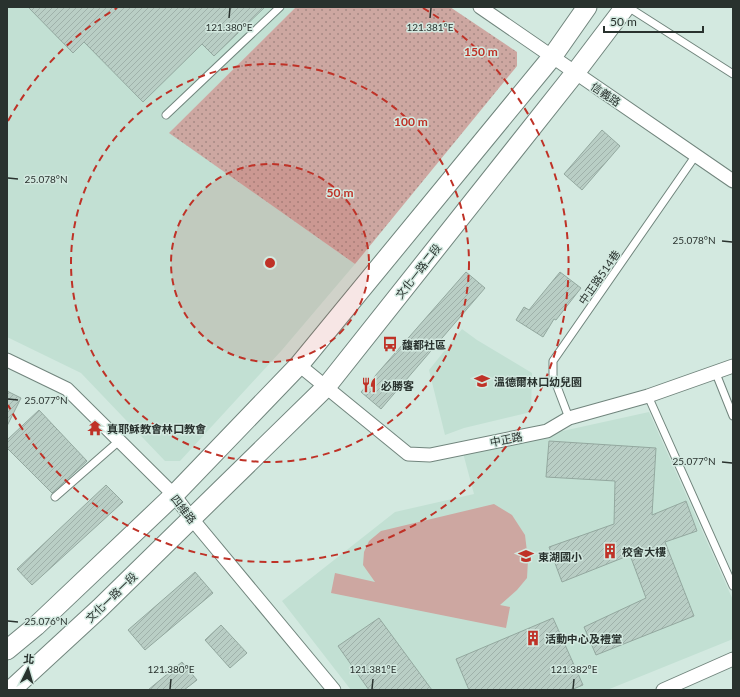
<svg xmlns="http://www.w3.org/2000/svg" width="740" height="697" font-family="Lato,'Noto Sans TC',sans-serif">
<defs>
<pattern id="grass-dots" width="8" height="8" patternUnits="userSpaceOnUse"><rect width="8" height="8" fill="#cda7a1"/><path d="M2 2h.1M6 6h.1" fill="none" stroke="#a68984" stroke-width="1.8" stroke-linecap="round"/></pattern>
<pattern id="building-hatch" width="6" height="6" patternUnits="userSpaceOnUse"><rect width="6" height="6" fill="#b9cec5"/><path d="M-1 1l2-2M0 6l6-6M5 7l2-2" fill="none" stroke="#9fb1aa"/></pattern>
</defs>
<rect width="100%" height="100%" fill="#d3e9e0"/>
<!-- built -->
<path fill="#c2e0d3" d="M 7,7 L 296,7 L 170,133 L 355,264 L 282,350 L 180,461 L 165,461 L 81,373 L 7,337 Z
M 462,329 L 477,340 L 532,373 L 531,412 L 464,428 L 445,435 L 429,370 Z
M 649,412 L 733,600 L 733,639 L 607,690 L 351,690 L 282,601 L 395,512 L 474,494 L 463,453 Z"/>
<!-- grass -->
<path fill="url(#grass-dots)" d="M 296,7 L 450,7 L 517,52 L 517,66 L 355,264 L 169,133 Z"/>
<!-- park -->
<path fill="#cda7a1" d="M 494,504 L 512,515 L 525,535 L 528,560 L 527,578 L 517,590 L 500,605 L 510,607 L 506,628 L 331,593 L 335,573 L 375,582 L 363,565 L 364,552 L 369,541 L 381,531 Z"/>
<!-- building -->
<path fill="url(#building-hatch)" stroke="#93a89f" d="M 28,7 L 265,7 L 214,56 L 202,44 L 143,102 L 84,42 L 73,53 Z
M 602,130 L 620,146 L 582,190 L 564,174 Z
M 466,272 L 485,288 L 381,409 L 361,392 Z
M 560,272 L 581,288 L 556,320 L 554,319 L 543,337 L 516,320 L 524,307 L 529,310 Z
M 7,391 L 21,398 L 7,426 Z
M 39,410 L 87,461 L 52,493 L 7,448 L 7,440 Z
M 549,441 L 656,448 L 652,515 L 686,501 L 697,531 L 665,542 L 694,616 L 596,655 L 584,627 L 646,598 L 630,555 L 562,582 L 549,547 L 614,524 L 615,481 L 546,477 Z
M 106,485 L 123,502 L 32,585 L 17,569 Z
M 195,572 L 213,593 L 145,650 L 128,630 Z
M 379,618 L 432,690 L 369,690 L 338,646 Z
M 553,618 L 583,685 L 571,690 L 469,690 L 456,659 Z
M 221,625 L 247,653 L 230,668 L 205,640 Z
M 182,662 L 197,680 L 184,690 L 148,690 Z"/>
<g fill="none" stroke-linecap="round" stroke-linejoin="round">
<!-- lane casing -->
<g stroke="#71857d" stroke-width="9">
<path id="lane" d="M 628,7 L 733,74
M 166,115 L 280,7
M 715,371 L 733,416
M 648,396 L 733,586
M 569,418 L 553,376 L 553,361 L 696,155
M 55,497 L 119,441"/>
</g>
<!-- street casing -->
<g stroke="#71857d" stroke-width="15">
<path id="street" d="M 480,7 L 733,181
M 7,360 L 67,389 L 174,495 L 192,519 L 334,690
M 299,365 L 408,454 L 430,455 L 547,431 L 569,418 L 648,396 L 733,366
M 663,690 L 733,659"/>
</g>
<!-- secondary casing -->
<g stroke="#71857d" stroke-width="21">
<path id="secondary" d="M 7,650 L 36,626 L 174,495 L 299,365 L 552,57 L 587,7
M 11,690 L 100,608 L 326,387 L 575,73 L 625,7"/>
</g>
<!-- lane -->
<use href="#lane" stroke="#fff" stroke-width="7"/>
<!-- street -->
<use href="#street" stroke="#fff" stroke-width="13"/>
<!-- secondary -->
<use href="#secondary" stroke="#fff" stroke-width="19"/>
</g>
<!-- ticks -->
<path fill="none" stroke="#29322e" stroke-width="1.5" d="M 229,18 L 230,8M 430,18 L 431,8M 8,178 L 18,179M 722,241 L 732,242M 8,399 L 18,400M 722,462 L 732,463M 8,621 L 18,622M 170,689 L 171,679M 372,689 L 373,679M 573,689 L 574,679"/>
<!-- distance rings -->
<circle cx="270" cy="263" r="99" fill="#bf3227" fill-opacity=".12"/>
<g fill="none" stroke="#bf3227" stroke-width="2" stroke-dasharray="7 5">
<circle cx="270" cy="263" r="99"/>
<circle cx="270" cy="263" r="199"/>
<path d="M8 121A298 298 0 0 1 117 8M423 8A298 298 0 1 1 8 405"/>
</g>
<!-- icons -->
<defs>
<g id="bus-bare" transform="scale(1.2)"><path d="M-5-6H5V4H4V6H2V4H-2V6H-4V4H-5ZM-3.5-4V0h7V-4ZM-3.5 1.2v1.5H-2V1.2ZM2 1.2v1.5H3.5V1.2Z" fill="#bf3227" stroke="#d3e9e0" stroke-width="2.5" paint-order="stroke"/></g>
<g id="school-bare" transform="scale(1.2)"><path d="M0-5L7-2L0 1L-7-2ZM-4 1L0 2.5L4 1V4Q0 6-4 4Z" fill="#bf3227" stroke="#d3e9e0" stroke-width="2.5" paint-order="stroke"/></g>
<g id="restaurant-bare" transform="scale(1.2)"><path d="M-5-6h1v4h1v-4h1v4h1v-4h1v5L-1.5 .5V6h-2V.5L-5-1ZM5-6V6H3V1.5H1.5Q1.5-4 5-6Z" fill="#bf3227" stroke="#d3e9e0" stroke-width="2.5" paint-order="stroke"/></g>
<g id="temple-bare" transform="scale(1.2)"><path d="M0-6L5-2H3V0L6.5 2.5H4V6H1.5V3h-3V6H-4V2.5H-6.5L-3 0V-2H-5Z" fill="#bf3227" stroke="#d3e9e0" stroke-width="2.5" paint-order="stroke"/></g>
<g id="building-bare" transform="scale(1.2)"><path d="M-4-6H4V6H1V3H-1V6H-4ZM-2.5-4.3h1.7v1.8h-1.7ZM.8-4.3h1.7v1.8H.8ZM-2.5-1h1.7V.8h-1.7ZM.8-1h1.7V.8H.8Z" fill="#bf3227" stroke="#d3e9e0" stroke-width="2.5" paint-order="stroke"/></g>
</defs>
<g fill-rule="evenodd">
<use href="#bus-bare" x="390" y="344"/>
<use href="#school-bare" x="482" y="381"/>
<use href="#restaurant-bare" x="369" y="385"/>
<use href="#temple-bare" x="95" y="428"/>
<use href="#building-bare" x="610" y="551"/>
<use href="#school-bare" x="526" y="556"/>
<use href="#building-bare" x="533" y="638"/>
</g>
<g text-anchor="middle" dominant-baseline="central" stroke-width="3" stroke-linejoin="round" paint-order="stroke">
<!-- street labels -->
<g font-size="11" fill="#29322e" stroke="#d3e9e0">
<text transform="translate(606 94) rotate(34)">信義路</text>
<text transform="translate(418 271) rotate(-52)">文化一路二段</text>
<text transform="translate(599 277) rotate(-55)">中正路514巷</text>
<text transform="translate(506 439) rotate(-11)">中正路</text>
<text transform="translate(184 509) rotate(52)">四維路</text>
<text transform="translate(111 597) rotate(-44)">文化一路一段</text>
</g>
<!-- poi labels -->
<g font-size="11" font-weight="bold" fill="#29322e" stroke="#d3e9e0" text-anchor="start">
<text x="402" y="344">馥都社區</text>
<text x="494" y="381">溫德爾林口幼兒園</text>
<text x="381" y="385">必勝客</text>
<text x="107" y="428">真耶穌教會林口教會</text>
<text x="622" y="551">校舍大樓</text>
<text x="538" y="556">東湖國小</text>
<text x="545" y="638">活動中心及禮堂</text>
</g>
</g>
<g font-size="10" text-anchor="middle" fill="#29322e" stroke="#d3e9e0" stroke-width="3" stroke-linejoin="round" paint-order="stroke">
<text x="229" y="31">121.380°E</text>
<text x="430" y="31">121.381°E</text>
<text x="46" y="183">25.078°N</text>
<text x="694" y="244">25.078°N</text>
<text x="46" y="404">25.077°N</text>
<text x="694" y="465">25.077°N</text>
<text x="46" y="625">25.076°N</text>
<text x="171" y="673">121.380°E</text>
<text x="373" y="673">121.381°E</text>
<text x="574" y="673">121.382°E</text>
</g>
<circle cx="270" cy="263" r="6" fill="#bf3227" stroke="#d3e9e0" stroke-width="2"/>
<g font-size="12" text-anchor="middle" font-weight="bold" fill="#bf3227" stroke="#d3e9e0" stroke-width="3" stroke-linejoin="round" paint-order="stroke">
<text x="481" y="56">150 m</text>
<text x="411" y="126">100 m</text>
<text x="340" y="197">50 m</text>
</g>
<!-- border -->
<rect width="740" height="697" fill="none" stroke="#29322e" stroke-width="16"/>
<!-- north arrow -->
<g transform="translate(28 669) rotate(5)" stroke="#d3e9e0" stroke-width="3" paint-order="stroke">
<path d="M0-3L7 15L0 10L-7 15Z" fill="#29322e"/>
<text y="-6" font-size="11" font-weight="bold" text-anchor="middle" fill="#29322e">北</text>
</g>
<!-- scale -->
<path d="M604 26v6h99v-6" fill="none" stroke="#29322e" stroke-width="2"/>
<text x="610" y="26" font-size="12" fill="#29322e" stroke="#d3e9e0" stroke-width="3" paint-order="stroke">50 m</text>
</svg>
